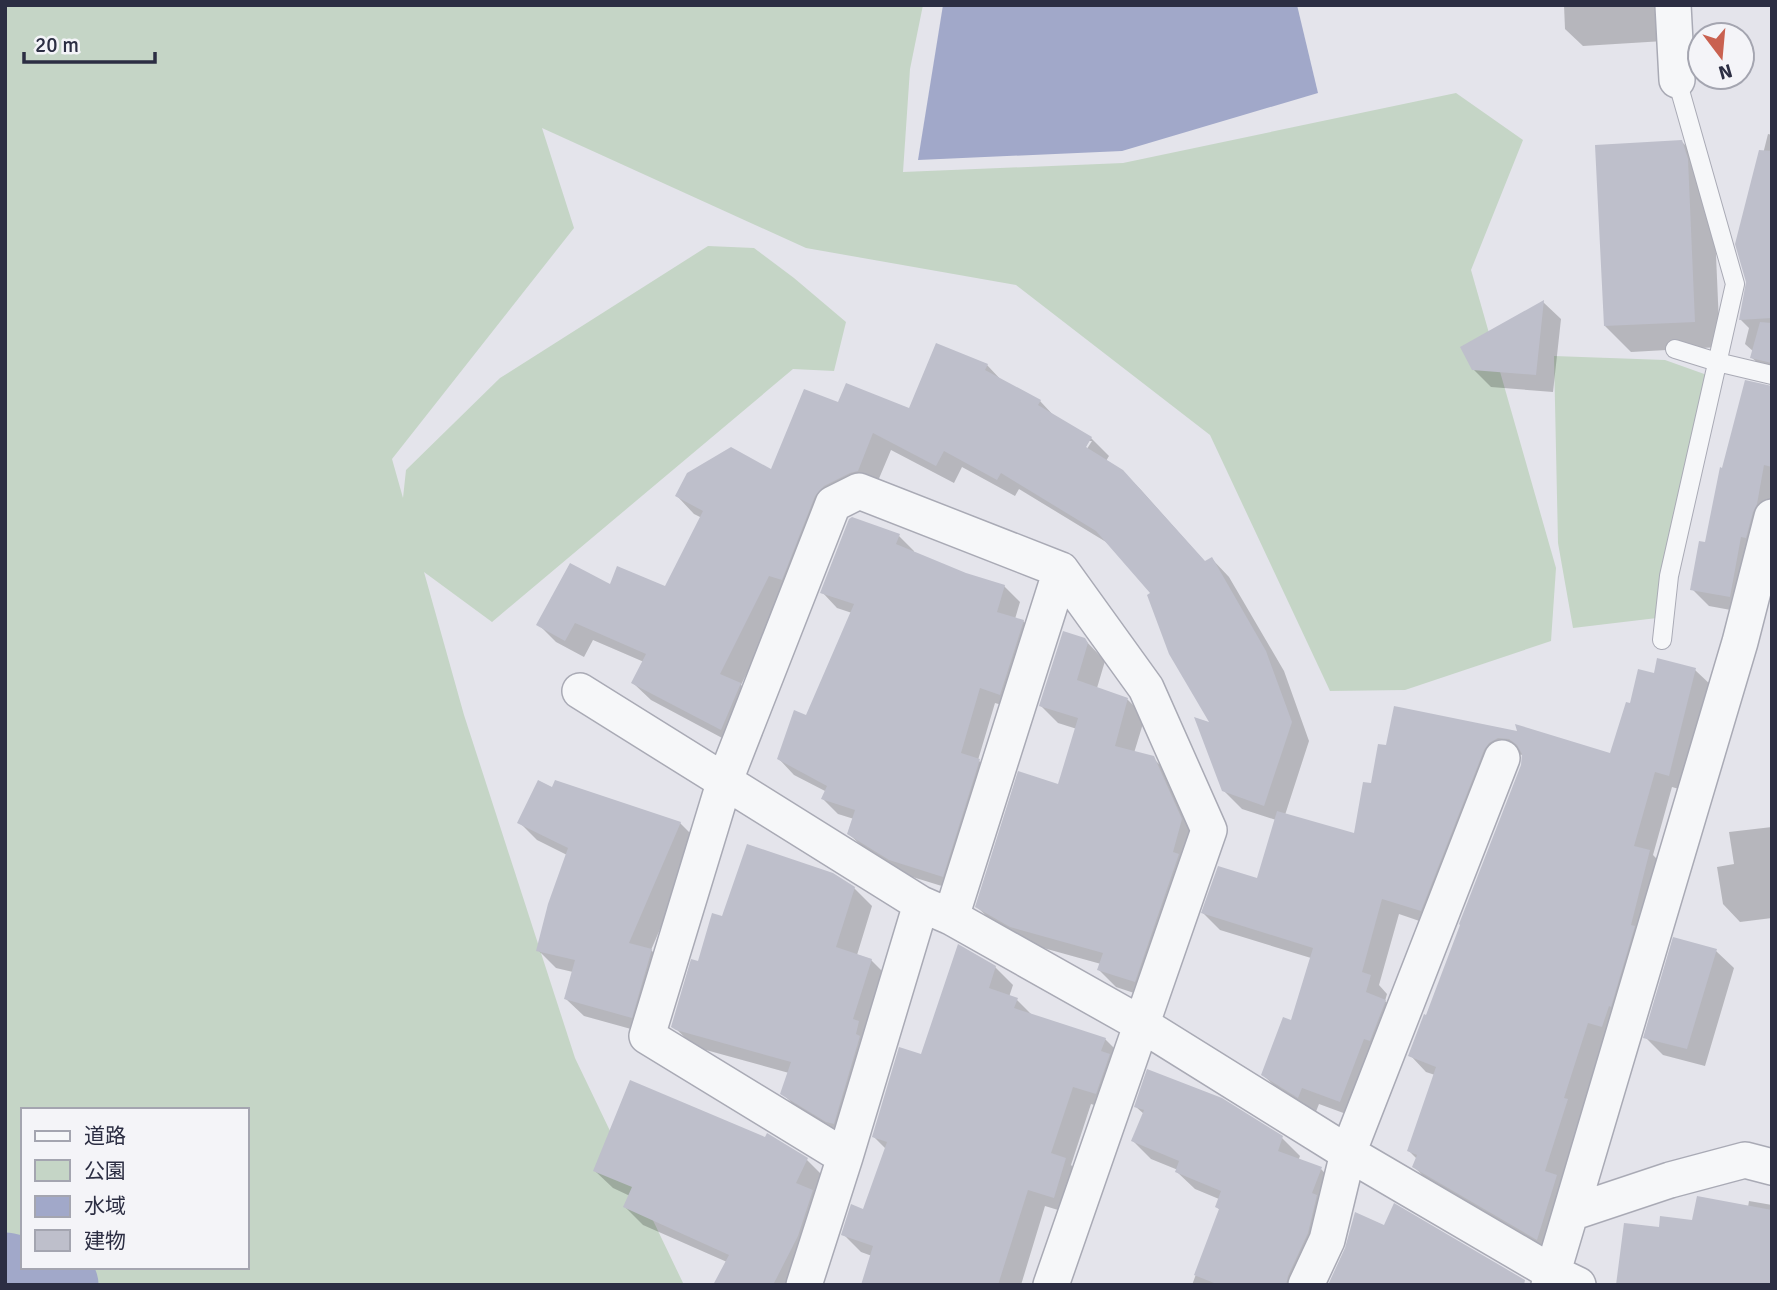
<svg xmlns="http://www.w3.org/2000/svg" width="1777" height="1290" font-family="Signika,'Noto Sans JP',sans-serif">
<rect width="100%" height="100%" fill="#e4e4eb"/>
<!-- green -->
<path fill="#c5d5c6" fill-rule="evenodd" d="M 5,5 L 923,5 L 910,69 L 903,172 L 1123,163 L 1456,93 L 1523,140 L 1471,270 L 1556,568 L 1551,641 L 1405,690 L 1330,691 L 1210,435 L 1016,285 L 806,248 L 542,128 L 574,228 L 392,459 L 403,498 L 406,470 L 500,378 L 708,246 L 754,248 L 794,278 L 846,322 L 834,371 L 793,369 L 492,622 L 424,572 L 464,715 L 575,1058 L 684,1285 L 5,1285 ZM 23,1110 L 247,1110 L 247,1267 L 23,1267 Z
M 1554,356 L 1665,360 L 1707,375 L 1662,566 L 1657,618 L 1573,628 L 1558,543 Z"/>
<!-- water -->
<path fill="#a1a8c9" d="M 943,5 L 1297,5 L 1318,93 L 1122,151 L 918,160 Z"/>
<!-- shadow -->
<path fill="#0003" fill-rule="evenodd" d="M 1564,5 L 1661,5 L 1664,41 L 1583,46 L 1565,29 Z
M 1768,134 L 1772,135 L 1772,375 L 1752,358 L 1754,352 L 1745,344 L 1749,328 L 1740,319 L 1748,281 L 1756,182 Z
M 1682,142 L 1708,168 L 1713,186 L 1720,347 L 1631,352 L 1605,326 Z
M 1543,302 L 1561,319 L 1553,392 L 1491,387 L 1473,369 Z
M 987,365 L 1003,382 L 1040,401 L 1056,418 L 1091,438 L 1109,456 L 1106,461 L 1122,471 L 1141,490 L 1206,563 L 1212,559 L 1229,577 L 1284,671 L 1309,741 L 1285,815 L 1355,835 L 1387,747 L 1395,708 L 1611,755 L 1632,705 L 1655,675 L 1695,670 L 1712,686 L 1686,791 L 1672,787 L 1653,855 L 1666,868 L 1605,1039 L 1581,1114 L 1584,1117 L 1554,1256 L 1431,1183 L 1414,1167 L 1417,1159 L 1409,1151 L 1435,1075 L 1426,1072 L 1410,1055 L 1428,1018 L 1522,766 L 1523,755 L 1516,754 L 1437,927 L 1399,914 L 1379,985 L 1387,994 L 1385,1001 L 1402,1018 L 1357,1118 L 1319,1104 L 1315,1114 L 1280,1091 L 1263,1075 L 1292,1022 L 1311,958 L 1220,930 L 1203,913 L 1258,880 L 1276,820 L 1242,809 L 1223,790 L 1213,725 L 1153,593 L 1111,545 L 1019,489 L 1015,496 L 962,467 L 954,483 L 891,450 L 875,488 L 842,503 L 787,593 L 741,685 L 758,703 L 739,747 L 651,700 L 633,683 L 644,662 L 593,640 L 584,657 L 556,642 L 539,625 L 611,586 L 666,588 L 702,518 L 694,514 L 677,496 L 772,472 L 839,405 L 910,411 ZM 1088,441 L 1092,441 L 1083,455 Z
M 1772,387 L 1772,524 L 1747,613 L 1709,606 L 1692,589 L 1707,544 L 1723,470 Z
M 899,536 L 914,551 L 914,553 L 965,575 L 1004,586 L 1020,602 L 1015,619 L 1023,621 L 1039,637 L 1016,709 L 995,703 L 978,760 L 995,776 L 958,891 L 906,875 L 865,849 L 849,834 L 854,819 L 838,814 L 823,799 L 827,792 L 794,775 L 779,759 L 807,717 L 852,613 L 837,608 L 822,592 Z
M 1085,640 L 1105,661 L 1097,688 L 1128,700 L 1145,717 L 1134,753 L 1153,758 L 1171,776 L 1199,838 L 1152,999 L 1116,987 L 1099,970 L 1101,964 L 1029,944 L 995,924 L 977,907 L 1059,786 L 1077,729 L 1058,723 L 1041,706 Z
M 556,782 L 680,823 L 698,841 L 651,950 L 669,968 L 649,1034 L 584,1016 L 566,999 L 573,972 L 556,968 L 538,950 L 567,855 L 537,840 L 519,822 L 553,789 Z
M 1772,827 L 1772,918 L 1740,922 L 1723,904 L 1717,867 L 1734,864 L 1729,832 Z
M 854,888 L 872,906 L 857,955 L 871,960 L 889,978 L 851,1141 L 800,1111 L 782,1093 L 789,1073 L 695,1047 L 673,1026 L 699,963 L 723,919 Z
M 1716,951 L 1734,968 L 1705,1066 L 1663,1055 L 1645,1037 Z
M 995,967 L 1013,985 L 1009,997 L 1017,1000 L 1033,1016 L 1105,1039 L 1123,1057 L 1114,1111 L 1091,1104 L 1071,1165 L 1083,1177 L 1071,1214 L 1045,1206 L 1021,1285 L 862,1285 L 872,1256 L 861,1252 L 843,1234 L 864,1211 L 886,1149 L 874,1137 L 922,1056 Z
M 1136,1107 L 1282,1138 L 1300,1156 L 1298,1161 L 1321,1169 L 1338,1187 L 1310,1285 L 1192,1285 L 1220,1210 L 1217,1207 L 1219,1199 L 1195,1189 L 1177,1172 L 1178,1170 L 1151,1159 L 1133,1141 L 1144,1114 Z
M 806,1159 L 824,1177 L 800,1285 L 715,1285 L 727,1262 L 643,1225 L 625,1207 L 630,1196 L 613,1188 L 595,1171 Z
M 1749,1201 L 1772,1205 L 1772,1285 L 1660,1229 L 1748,1207 Z"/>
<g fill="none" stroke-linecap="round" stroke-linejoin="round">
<!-- river -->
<path stroke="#a1a8c9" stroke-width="79" d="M 5,1272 L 59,1285"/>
</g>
<!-- building -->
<path fill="#bebfcb" d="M 1682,140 L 1688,159 L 1695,322 L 1604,326 L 1595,145 Z
M 1759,150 L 1772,151 L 1772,318 L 1739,320 L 1746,282 L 1735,244 Z
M 1544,300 L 1536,375 L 1472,370 L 1460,347 Z
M 1760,322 L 1772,323 L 1772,363 L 1750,358 Z
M 936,343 L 988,364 L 985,370 L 1041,400 L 1038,405 L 1092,437 L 1086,447 L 1123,470 L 1205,561 L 1212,557 L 1266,651 L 1292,722 L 1264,806 L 1222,791 L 1194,717 L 1209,722 L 1169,654 L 1147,595 L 1150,593 L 1096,531 L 1001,473 L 997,480 L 944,451 L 936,466 L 873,433 L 858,471 L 850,473 L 824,486 L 815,496 L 782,580 L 769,576 L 720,674 L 741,683 L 721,730 L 631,683 L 646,654 L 575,623 L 565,641 L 536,625 L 570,563 L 610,584 L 617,566 L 665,586 L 703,511 L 675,496 L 687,473 L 731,447 L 771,469 L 804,389 L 838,402 L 846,383 L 909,408 Z
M 1745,380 L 1772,386 L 1772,467 L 1764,465 L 1757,504 L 1753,512 L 1746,538 L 1741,537 L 1730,597 L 1690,590 L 1699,541 L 1705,542 L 1720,467 L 1722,468 Z
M 852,517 L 900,534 L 896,544 L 966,573 L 1005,585 L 997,612 L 1024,620 L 1000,695 L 980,688 L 961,753 L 980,759 L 943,877 L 889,860 L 847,834 L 855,810 L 821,799 L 827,786 L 777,759 L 794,710 L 806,715 L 854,604 L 820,593 L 849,519 Z
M 1063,631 L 1085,638 L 1088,643 L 1077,680 L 1128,698 L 1115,746 L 1154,756 L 1182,819 L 1173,852 L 1179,854 L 1135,982 L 1097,970 L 1103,953 L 1010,927 L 975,907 L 1018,771 L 1058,784 L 1078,718 L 1039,706 Z
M 1657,658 L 1696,668 L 1669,776 L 1655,772 L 1634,846 L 1650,850 L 1631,925 L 1635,926 L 1611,1007 L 1609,1006 L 1602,1027 L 1588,1023 L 1564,1098 L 1568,1099 L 1545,1171 L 1557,1175 L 1537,1240 L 1412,1167 L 1417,1155 L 1407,1151 L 1436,1067 L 1408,1056 L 1424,1014 L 1426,1015 L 1460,925 L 1459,924 L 1521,765 L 1522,754 L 1517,745 L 1509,739 L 1498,738 L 1489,743 L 1484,750 L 1421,911 L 1382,899 L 1362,972 L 1371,975 L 1366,992 L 1386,1000 L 1370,1041 L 1364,1039 L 1340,1102 L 1302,1088 L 1298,1098 L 1261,1075 L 1283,1017 L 1291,1020 L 1313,948 L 1201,913 L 1218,866 L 1257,878 L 1277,811 L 1354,833 L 1363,782 L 1371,783 L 1378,744 L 1386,745 L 1394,706 L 1517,731 L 1515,724 L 1610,753 L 1626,702 L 1630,703 L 1638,669 L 1654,673 Z
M 538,780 L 552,787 L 555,780 L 681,822 L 629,943 L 652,949 L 632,1018 L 564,999 L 575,960 L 536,951 L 548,904 L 568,848 L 517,823 Z
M 747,844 L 833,873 L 855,887 L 836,947 L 872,959 L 853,1019 L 859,1021 L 856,1034 L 860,1036 L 834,1124 L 826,1122 L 780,1094 L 791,1062 L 676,1030 L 671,1027 L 691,959 L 698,961 L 712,913 L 722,916 Z
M 1673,937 L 1717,949 L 1687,1049 L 1643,1038 Z
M 958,944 L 996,966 L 989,988 L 1018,998 L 1014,1008 L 1106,1038 L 1101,1051 L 1110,1054 L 1096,1094 L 1073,1087 L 1051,1153 L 1066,1158 L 1054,1198 L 1028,1190 L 998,1285 L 861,1285 L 873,1246 L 841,1235 L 851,1204 L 863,1209 L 887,1142 L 872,1137 L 899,1047 L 921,1054 Z
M 1147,1069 L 1222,1098 L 1283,1136 L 1278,1151 L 1322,1167 L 1312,1193 L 1317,1195 L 1308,1233 L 1288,1276 L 1286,1285 L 1219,1285 L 1194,1275 L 1219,1209 L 1215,1207 L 1221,1191 L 1175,1172 L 1179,1161 L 1131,1141 L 1144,1110 L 1134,1107 Z
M 630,1080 L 765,1137 L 767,1133 L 808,1158 L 796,1183 L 813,1190 L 798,1236 L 773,1285 L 713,1285 L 729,1255 L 623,1207 L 632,1187 L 593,1171 Z
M 1697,1196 L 1772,1210 L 1772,1285 L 1616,1285 L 1624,1223 L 1659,1227 L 1660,1216 L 1692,1220 Z
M 1394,1203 L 1525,1280 L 1524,1285 L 1328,1285 L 1345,1248 L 1355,1212 L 1384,1225 Z"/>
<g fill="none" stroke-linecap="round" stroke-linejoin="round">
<!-- service casing -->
<g stroke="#a9aab5" stroke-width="20">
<path id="service" d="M 1675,349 L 1717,362 L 1772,375
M 1662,640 L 1669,576 L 1735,284 L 1677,80"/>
</g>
<!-- minor casing -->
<g stroke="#a9aab5" stroke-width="38">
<path id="minor" d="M 1673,5 L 1677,80
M 580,691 L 921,904 L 951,917 L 1141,1024 L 1348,1153 L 1553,1273 L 1578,1285
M 951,917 L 1061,570
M 845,1157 L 647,1036 L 725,780 L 833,504 L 859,491 L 1061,570 L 1146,688 L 1209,830 L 1051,1285
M 1571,1213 L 1670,1180 L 1745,1160 L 1772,1167
M 804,1285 L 845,1157 L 921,904
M 1306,1285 L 1327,1240 L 1348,1153 L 1502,758
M 1549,1285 L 1740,642 L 1772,517"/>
</g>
<!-- service -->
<use href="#service" stroke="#f6f7f9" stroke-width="18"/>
<!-- minor -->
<use href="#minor" stroke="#f6f7f9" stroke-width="35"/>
</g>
<!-- border -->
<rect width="1777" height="1290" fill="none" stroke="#2c2e43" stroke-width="14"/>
<!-- legend -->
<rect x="21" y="1108" width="228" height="161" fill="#f4f4f8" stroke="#a4a5b0" stroke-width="2"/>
<rect x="35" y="1131" width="35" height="10" fill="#f6f7f9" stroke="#a4a5b0" stroke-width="2"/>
<text x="84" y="1143" font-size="21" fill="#2c2e43">道路</text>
<rect x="35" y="1160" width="35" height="21" fill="#c5d5c6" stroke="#a4a5b0" stroke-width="2"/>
<text x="84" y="1178" font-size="21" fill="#2c2e43">公園</text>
<rect x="35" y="1196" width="35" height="21" fill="#a1a8c9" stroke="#a4a5b0" stroke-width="2"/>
<text x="84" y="1213" font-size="21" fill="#2c2e43">水域</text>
<rect x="35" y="1230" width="35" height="21" fill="#bebfcb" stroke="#a4a5b0" stroke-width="2"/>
<text x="84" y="1248" font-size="21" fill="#2c2e43">建物</text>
<!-- north arrow -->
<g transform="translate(1721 56) rotate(164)"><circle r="33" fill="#f4f4f8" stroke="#a4a5b0" stroke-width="2"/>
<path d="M0-5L12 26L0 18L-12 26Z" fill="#c96150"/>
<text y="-10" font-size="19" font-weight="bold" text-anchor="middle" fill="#2c2e43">N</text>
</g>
<!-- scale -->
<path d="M24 52v10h131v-10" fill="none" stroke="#2c2e43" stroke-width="3.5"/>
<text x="35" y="52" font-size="21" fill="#2c2e43" stroke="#f4f4f8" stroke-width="5" paint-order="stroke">20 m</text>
</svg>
